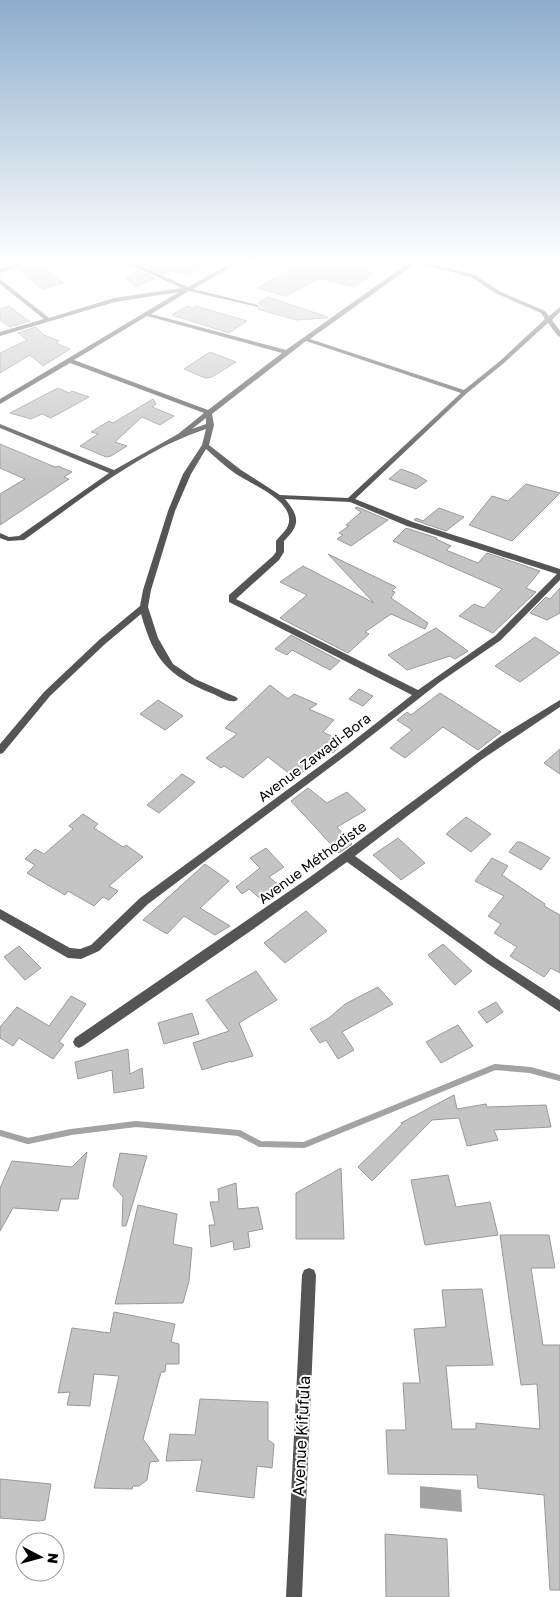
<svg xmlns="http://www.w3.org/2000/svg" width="560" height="1597" font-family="'Golos Text',sans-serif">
<rect width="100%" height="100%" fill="#fff"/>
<!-- water -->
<path fill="#a3a3a3" d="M 420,1486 L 461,1490 L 462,1512 L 420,1508 Z"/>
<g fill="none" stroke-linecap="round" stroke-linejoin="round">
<!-- stream -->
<path stroke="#a3a3a3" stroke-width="6" d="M 0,1133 L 28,1141 L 71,1132 L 136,1124 L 239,1133 L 260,1144 L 304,1145 L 495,1067 L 530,1070 L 560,1078"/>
</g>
<!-- building -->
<path fill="#c4c4c4" stroke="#999" d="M 134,260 L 189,260 L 187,261 L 202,268 L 185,275 L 170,270 L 162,274 Z
M 309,260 L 381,260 L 364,271 L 373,274 L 354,287 L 319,278 L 286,296 L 257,288 Z
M 37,263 L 63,283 L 42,289 L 18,269 Z
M 138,270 L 155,278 L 136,287 L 126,278 Z
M 268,297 L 328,317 L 328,318 L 296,320 L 258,309 L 260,305 L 258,303 Z
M 9,306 L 26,319 L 30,321 L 10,327 L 0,320 L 0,309 Z
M 187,306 L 193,308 L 196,306 L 247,321 L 229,333 L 172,315 Z
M 36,327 L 44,335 L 59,341 L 56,343 L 70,349 L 43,366 L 30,355 L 0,373 L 0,353 L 27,340 L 18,333 Z
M 210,352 L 236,362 L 212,377 L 205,378 L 184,369 Z
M 58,388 L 69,393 L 72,391 L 89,397 L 51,418 L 42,414 L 31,419 L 10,413 Z
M 153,399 L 156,404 L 152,407 L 174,416 L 160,425 L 142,417 L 115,442 L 127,446 L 111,456 L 106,457 L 80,446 L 98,434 L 91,432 L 109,421 L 113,423 Z
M 0,444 L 55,467 L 58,466 L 72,472 L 64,477 L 69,479 L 0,525 L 0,494 L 25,479 L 0,468 Z
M 401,469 L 417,475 L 427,481 L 416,489 L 389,479 Z
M 526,484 L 560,493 L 512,541 L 469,525 L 492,496 L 508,501 Z
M 357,507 L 388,520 L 351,546 L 337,539 L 343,535 L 339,533 L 349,526 L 346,525 L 361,512 L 355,508 Z
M 439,508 L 464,517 L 446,531 L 414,520 L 416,518 L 423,521 Z
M 406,528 L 437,538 L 436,539 L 451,546 L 446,550 L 478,563 L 487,553 L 540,571 L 526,588 L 536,592 L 493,633 L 459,616 L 474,604 L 484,608 L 502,589 L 393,541 Z
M 328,554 L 396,587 L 392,591 L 395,592 L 391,598 L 428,623 L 425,629 L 391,614 L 365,632 L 369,634 L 348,653 L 280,618 L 307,595 L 280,582 L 303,566 L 374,603 Z
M 560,588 L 560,613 L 547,620 L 530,613 L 546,597 L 550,599 Z
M 436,628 L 468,651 L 455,659 L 450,656 L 407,670 L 388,655 Z
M 291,635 L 340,661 L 330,670 L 292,650 L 287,655 L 275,649 Z
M 535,637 L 560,653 L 520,682 L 495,666 Z
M 270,685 L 288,699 L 294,694 L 317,704 L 309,709 L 334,720 L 323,732 L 343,742 L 333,753 L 329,751 L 295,778 L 268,757 L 243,778 L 224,766 L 221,768 L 206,758 L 237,734 L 225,728 Z
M 359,689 L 373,696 L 363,706 L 349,699 Z
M 440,693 L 501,732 L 478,750 L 443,727 L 405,758 L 390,748 L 412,730 L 397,720 L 407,712 L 411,715 Z
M 158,700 L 183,716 L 165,730 L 140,714 Z
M 560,749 L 560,774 L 544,763 Z
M 182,774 L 195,782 L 159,813 L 147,805 Z
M 308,788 L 327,803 L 347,792 L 366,810 L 337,827 L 352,844 L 339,853 L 291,801 Z
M 83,814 L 98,824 L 94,828 L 123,847 L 126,845 L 143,857 L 109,886 L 118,891 L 109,900 L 103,897 L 94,906 L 68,891 L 65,895 L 27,873 L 35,865 L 25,859 L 35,849 L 44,854 L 73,829 L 69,826 Z
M 466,817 L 491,834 L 471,852 L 446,834 Z
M 398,838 L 425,863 L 401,880 L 373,855 Z
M 517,842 L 521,842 L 550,858 L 541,870 L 509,852 Z
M 266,848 L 284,867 L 269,877 L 281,887 L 263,901 L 249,889 L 242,894 L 236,887 L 260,868 L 250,858 Z
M 492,858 L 508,866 L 502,875 L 545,904 L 544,906 L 560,915 L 560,973 L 551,968 L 544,977 L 510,956 L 517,947 L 494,933 L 501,924 L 488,916 L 504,896 L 475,881 Z
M 205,864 L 229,881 L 200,908 L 230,926 L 215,935 L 184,916 L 167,934 L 143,920 Z
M 306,911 L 327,931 L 285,963 L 264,943 Z
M 443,944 L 472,971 L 455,985 L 428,955 Z
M 19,946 L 41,968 L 25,980 L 4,957 Z
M 256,971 L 277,1000 L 239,1023 L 253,1056 L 231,1062 L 231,1061 L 202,1070 L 193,1043 L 229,1031 L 206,1000 Z
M 378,987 L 393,1004 L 342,1032 L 354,1050 L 338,1059 L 326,1040 L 320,1043 L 310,1029 L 329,1018 L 345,1004 Z
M 71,996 L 86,1004 L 59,1042 L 64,1045 L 53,1059 L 19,1038 L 13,1046 L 0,1038 L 0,1027 L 17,1007 L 49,1026 Z
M 496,1002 L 503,1012 L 487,1023 L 478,1012 Z
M 192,1013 L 199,1034 L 164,1044 L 158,1023 Z
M 458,1025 L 473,1046 L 441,1063 L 426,1042 Z
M 128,1049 L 130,1074 L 142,1068 L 144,1088 L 114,1093 L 112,1070 L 78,1079 L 75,1062 Z
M 454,1095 L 457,1109 L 486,1104 L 487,1107 L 546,1105 L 551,1127 L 494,1130 L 498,1140 L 467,1146 L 459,1118 L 432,1120 L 372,1181 L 358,1167 L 403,1123 L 401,1123 Z
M 87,1152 L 78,1199 L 61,1199 L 58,1211 L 13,1208 L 0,1231 L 0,1188 L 12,1161 L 72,1167 Z
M 120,1153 L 147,1156 L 126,1226 L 122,1226 L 123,1197 L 113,1186 Z
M 341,1168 L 344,1239 L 296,1239 L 296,1193 Z
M 448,1175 L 456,1207 L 490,1202 L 498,1235 L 425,1245 L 411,1180 Z
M 236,1183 L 238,1209 L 258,1207 L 263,1229 L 248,1232 L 250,1247 L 234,1250 L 233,1241 L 211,1247 L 209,1225 L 215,1225 L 210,1202 L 219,1202 L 218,1189 Z
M 138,1205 L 177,1214 L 173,1244 L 192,1248 L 189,1281 L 183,1303 L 115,1304 Z
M 500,1235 L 549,1235 L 555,1268 L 531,1268 L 543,1345 L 560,1345 L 560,1590 L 550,1590 L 544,1495 L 478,1488 L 477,1475 L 388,1474 L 386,1430 L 406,1430 L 403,1383 L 420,1383 L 414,1329 L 446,1327 L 442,1290 L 482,1289 L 493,1365 L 446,1366 L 452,1429 L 476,1429 L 476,1423 L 540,1429 L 537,1384 L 521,1385 Z
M 114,1312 L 175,1324 L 171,1342 L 179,1344 L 179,1364 L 166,1364 L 165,1372 L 161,1372 L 143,1439 L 159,1461 L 150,1462 L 147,1480 L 139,1486 L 133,1486 L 132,1489 L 94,1488 L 119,1376 L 94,1374 L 90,1406 L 67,1405 L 70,1392 L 58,1393 L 72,1328 L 110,1333 Z
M 200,1399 L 268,1402 L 268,1440 L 274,1444 L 272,1468 L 257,1466 L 254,1498 L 196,1491 L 202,1460 L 166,1461 L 170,1434 L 195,1435 Z
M 0,1479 L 51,1484 L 45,1520 L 39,1521 L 0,1518 Z
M 385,1534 L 447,1539 L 449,1597 L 386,1597 Z"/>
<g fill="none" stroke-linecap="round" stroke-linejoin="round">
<!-- minor -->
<path fill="#555" fill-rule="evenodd" d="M 31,260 L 40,260 L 0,273 L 0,269 Z
M 120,260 L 127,260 L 188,287 L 237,260 L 243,260 L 193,289 L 258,305 L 258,307 L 189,291 L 151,314 L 286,350 L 411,261 L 410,260 L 419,260 L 475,275 L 499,291 L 545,311 L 549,316 L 560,307 L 560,312 L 552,320 L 560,331 L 560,337 L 558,336 L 548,323 L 504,363 L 467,393 L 355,499 L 413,522 L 560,569 L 560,580 L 501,640 L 440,682 L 353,750 L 148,904 L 99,951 L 81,959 L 68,958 L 0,919 L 0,909 L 70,948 L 80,949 L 91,945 L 140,898 L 347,746 L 412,695 L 229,602 L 229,595 L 273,556 L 276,552 L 276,541 C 282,533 290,529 289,518 C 287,498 251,484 236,474 C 226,467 216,458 206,449 L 191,474 L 175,511 L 151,590 L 148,607 L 158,638 L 173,664 L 195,679 L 236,697 L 238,699 L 236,701 C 228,703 219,696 211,693 C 167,675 154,660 141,614 L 105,644 L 50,696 L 3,753 L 0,754 L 0,744 L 44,692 L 99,640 L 140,606 L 143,590 L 168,511 L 183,474 L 202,445 L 206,429 C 141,450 79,501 24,540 L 8,541 L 0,538 L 0,533 L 9,537 L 19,536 L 109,473 L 0,428 L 0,424 L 114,470 L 178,434 L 204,413 L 70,363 L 0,404 L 0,399 L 179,292 L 115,302 L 0,336 L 0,332 L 44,319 L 0,284 L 0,279 L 49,318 L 114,298 L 182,288 ZM 416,263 L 471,277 L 495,293 L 541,313 L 545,319 L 500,361 L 464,390 L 310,339 ZM 147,316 L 282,353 L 208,410 L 74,360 ZM 306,341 L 461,393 L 348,498 L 280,495 L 241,470 L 209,445 L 214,425 L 212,414 ZM 206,418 L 206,424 L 192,429 ZM 285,499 L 350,502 L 407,526 L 557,574 L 495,636 L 418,690 L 236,599 L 279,560 L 284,552 L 284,541 C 300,525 300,517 285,499 Z
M 560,700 L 560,707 L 481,760 L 355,856 L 496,958 L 560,1000 L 560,1012 L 488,964 L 347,862 L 252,930 L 83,1046 L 79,1048 L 75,1046 L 73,1042 L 75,1038 L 310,877 L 501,736 Z
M 309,1268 L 314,1270 L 316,1275 L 302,1597 L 286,1597 L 302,1275 L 304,1270 Z"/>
</g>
<!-- sky -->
<linearGradient id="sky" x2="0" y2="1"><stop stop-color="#8cadcc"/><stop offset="0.54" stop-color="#fff"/><stop offset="1" stop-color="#fff" stop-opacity="0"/></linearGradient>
<rect width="560" height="484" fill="url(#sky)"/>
<g text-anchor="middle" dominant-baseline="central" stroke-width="4" stroke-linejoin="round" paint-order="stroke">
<!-- street labels -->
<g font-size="14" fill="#000" stroke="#fff">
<text transform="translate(314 757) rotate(-37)">Avenue Zawadi-Bora</text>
<text transform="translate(312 862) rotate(-36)">Avenue Méthodiste</text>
</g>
<!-- near-street labels -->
<g font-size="16" fill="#000" stroke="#fff">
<text transform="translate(301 1436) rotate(-87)">Avenue Kifufula</text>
</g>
</g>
<!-- north arrow -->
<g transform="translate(40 1557) rotate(96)"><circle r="24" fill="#ffffff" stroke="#999999"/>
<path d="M0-4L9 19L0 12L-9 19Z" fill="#000000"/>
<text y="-8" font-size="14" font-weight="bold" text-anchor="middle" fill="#000000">N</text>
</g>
</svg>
